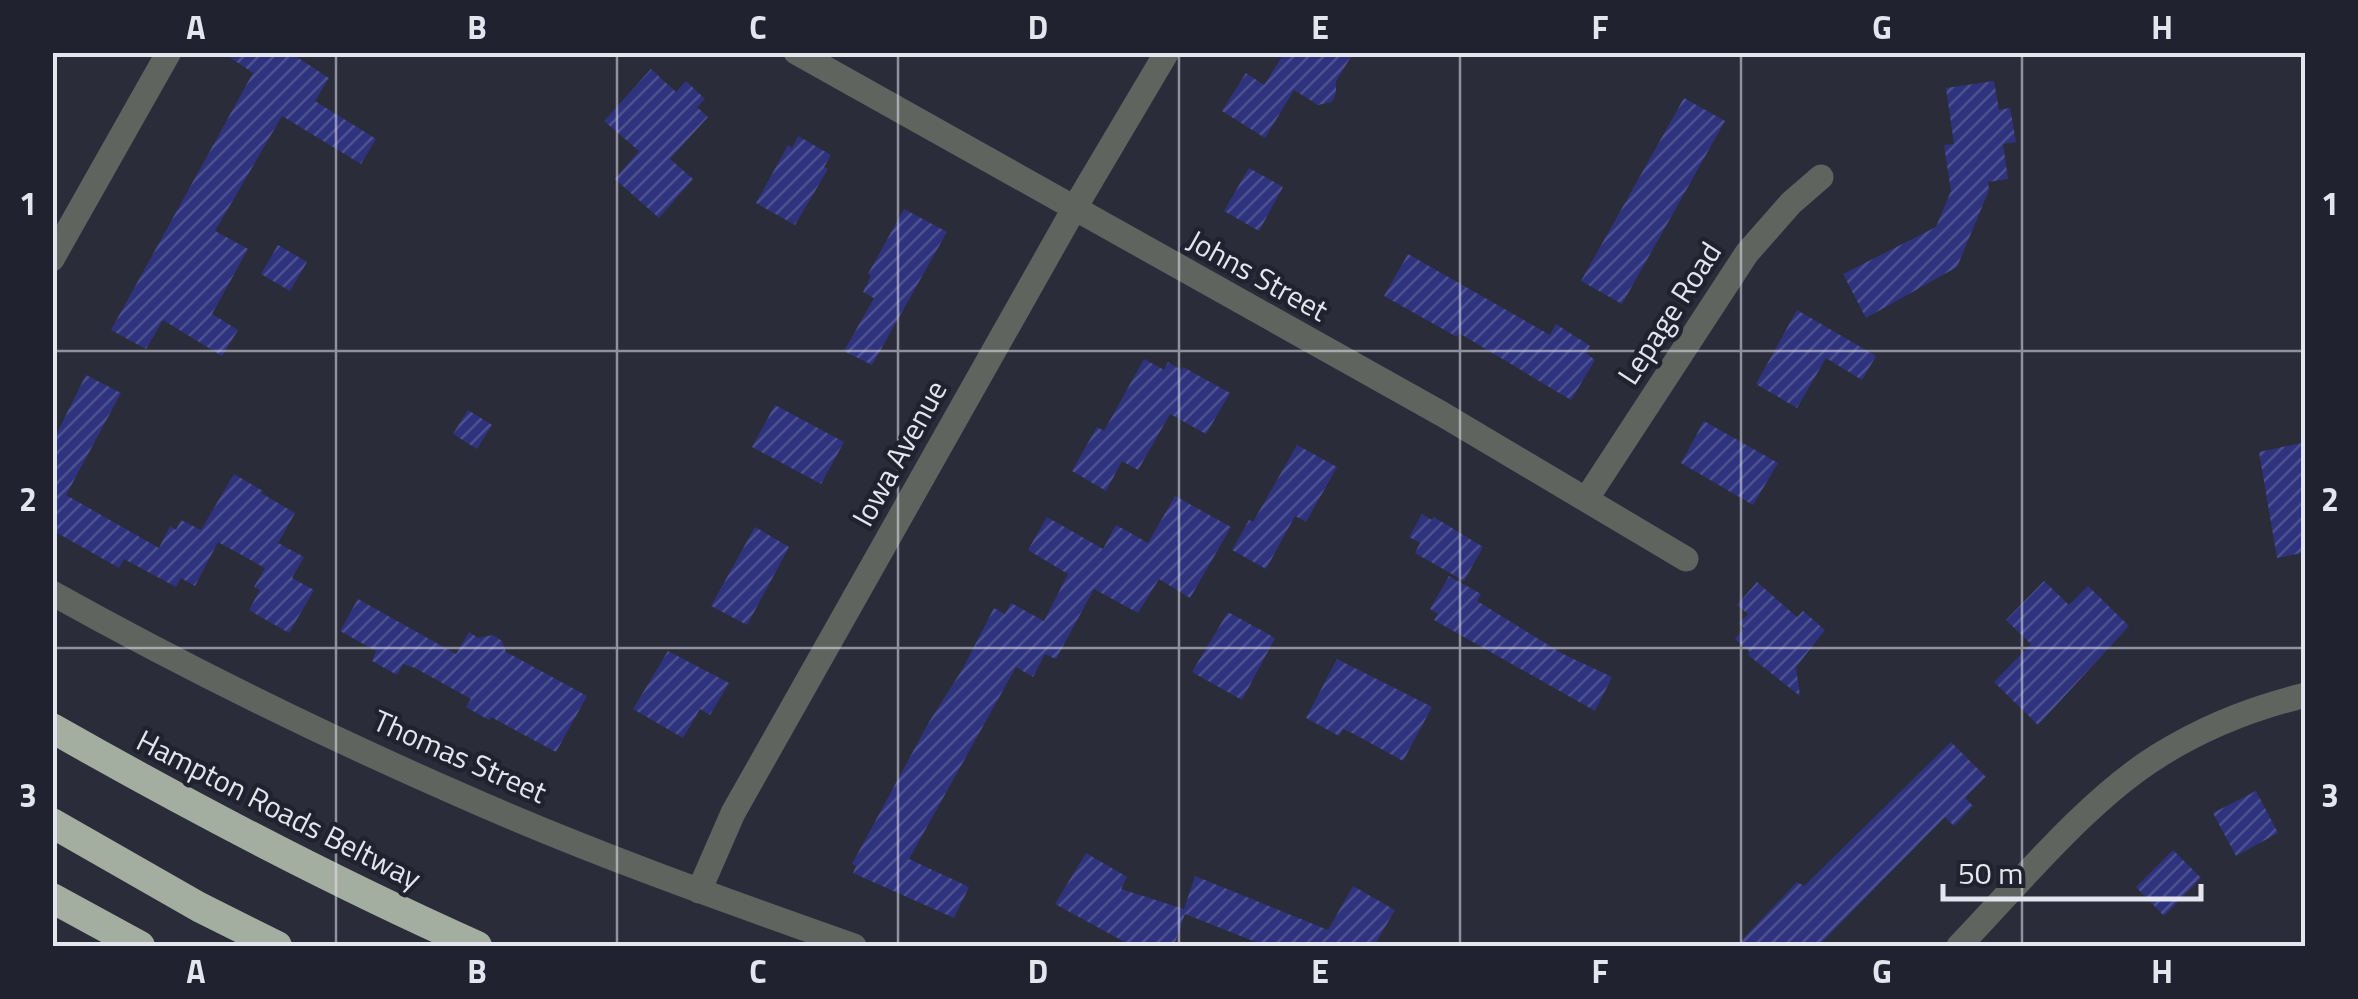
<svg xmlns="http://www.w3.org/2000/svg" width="2358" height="999" font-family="'Titillium Web',sans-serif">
<defs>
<pattern id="building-hatch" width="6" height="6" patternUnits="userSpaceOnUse" patternTransform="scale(2.5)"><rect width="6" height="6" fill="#2f337e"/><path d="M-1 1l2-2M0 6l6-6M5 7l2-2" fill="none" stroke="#4d5191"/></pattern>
</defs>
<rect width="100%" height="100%" fill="#2a2c39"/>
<!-- building -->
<path fill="url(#building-hatch)" d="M 222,52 L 289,52 L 329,78 L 315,101 L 376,139 L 361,164 L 282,116 L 215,231 L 248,249 L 212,314 L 238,330 L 222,356 L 163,320 L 146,349 L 111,330 L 253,73 Z
M 1285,52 L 1354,52 L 1336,81 L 1336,93 L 1332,102 L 1318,105 L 1294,90 L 1265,138 L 1222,111 L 1246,73 L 1264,85 Z
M 651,69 L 676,92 L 686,81 L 705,99 L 697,107 L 708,117 L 670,159 L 693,179 L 659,218 L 615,179 L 639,151 L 604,121 Z
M 1994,81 L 1999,110 L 2010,108 L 2016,142 L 2003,144 L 2008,179 L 1988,182 L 1989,190 L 1957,267 L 1866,318 L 1843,274 L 1936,227 L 1951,191 L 1944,145 L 1954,144 L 1946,88 Z
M 1684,98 L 1725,121 L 1622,304 L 1581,281 Z
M 798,136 L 831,155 L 824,167 L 828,169 L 795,225 L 756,203 L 788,145 L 792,148 Z
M 1249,168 L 1283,187 L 1259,231 L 1224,211 Z
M 904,209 L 947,232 L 872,365 L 844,351 L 874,298 L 863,292 L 871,276 L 868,274 Z
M 278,245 L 307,262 L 290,291 L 261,274 Z
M 1408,254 L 1550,335 L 1556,324 L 1590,346 L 1586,353 L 1595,360 L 1571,400 L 1459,333 L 1457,337 L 1384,296 Z
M 1797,310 L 1876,356 L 1862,380 L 1826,358 L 1797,408 L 1756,384 Z
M 1144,359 L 1164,370 L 1168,362 L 1181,370 L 1183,367 L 1230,393 L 1206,434 L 1170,414 L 1138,470 L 1122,461 L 1106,491 L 1072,471 L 1097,427 L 1104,431 Z
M 86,375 L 121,393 L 66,495 L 159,548 L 170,526 L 176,530 L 181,520 L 201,530 L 234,474 L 263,491 L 261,493 L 295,513 L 278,543 L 304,557 L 292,578 L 314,590 L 289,633 L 249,610 L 260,590 L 254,587 L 265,568 L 218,542 L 195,586 L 181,578 L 176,587 L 124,559 L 119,568 L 52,530 L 52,443 Z
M 775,405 L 844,442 L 821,484 L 752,447 Z
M 468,410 L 492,425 L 477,449 L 453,434 Z
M 1704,421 L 1778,463 L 1753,505 L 1681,463 Z
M 2306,442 L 2306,552 L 2277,558 L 2259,452 Z
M 1297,445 L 1337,467 L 1306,522 L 1295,516 L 1266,569 L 1232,550 L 1249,520 L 1253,522 Z
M 1175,496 L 1231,527 L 1190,598 L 1159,579 L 1138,613 L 1094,589 L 1056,659 L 1045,654 L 1033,677 L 1016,667 L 909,859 L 969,887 L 954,918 L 853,873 L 856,866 L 852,864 L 929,722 L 962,670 L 994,608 L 1005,614 L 1011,603 L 1044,621 L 1068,574 L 1028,550 L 1047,517 L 1103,549 L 1116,525 L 1148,543 Z
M 1422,514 L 1432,520 L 1434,517 L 1483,547 L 1464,581 L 1415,553 L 1420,543 L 1409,537 Z
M 755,527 L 789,547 L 747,625 L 711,606 Z
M 1449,576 L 1481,594 L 1477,601 L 1563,654 L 1612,677 L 1595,711 L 1434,620 L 1438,614 L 1430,609 Z
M 2044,581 L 2069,605 L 2088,586 L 2129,626 L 2038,725 L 1994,682 L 2031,644 L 2006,620 Z
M 1757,582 L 1797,617 L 1803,611 L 1825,630 L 1796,667 L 1800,696 L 1748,655 L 1750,652 L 1735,639 L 1744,628 L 1739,623 L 1748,614 L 1737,605 Z
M 358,599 L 456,654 L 469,632 L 478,638 L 493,635 L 502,641 L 506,652 L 587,696 L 556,752 L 491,717 L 489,720 L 466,707 L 471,699 L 415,668 L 403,664 L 397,675 L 372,661 L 376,651 L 340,631 Z
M 1228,612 L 1275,638 L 1242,700 L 1192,672 Z
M 668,651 L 729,683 L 710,715 L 700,709 L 683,738 L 633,709 Z
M 1337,659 L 1432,707 L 1403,761 L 1354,734 L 1343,729 L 1339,736 L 1306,718 Z
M 1951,742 L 1986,777 L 1965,798 L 1973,806 L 1954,826 L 1945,817 L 1818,946 L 1736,946 L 1797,882 L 1804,886 Z
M 2256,791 L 2278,833 L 2236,856 L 2213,813 Z
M 2173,850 L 2201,878 L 2164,916 L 2136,887 Z
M 1086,853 L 1127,877 L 1121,889 L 1184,909 L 1195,876 L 1328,930 L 1353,886 L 1395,910 L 1374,946 L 1266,946 L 1185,914 L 1174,946 L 1132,946 L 1055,904 Z"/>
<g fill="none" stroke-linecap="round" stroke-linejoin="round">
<!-- street -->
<path stroke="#5f645e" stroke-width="25" d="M 796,52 L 1442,414 L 1686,559
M 52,259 L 169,52
M 1587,498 L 1747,253 L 1791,203 L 1821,177
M 52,593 C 183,666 319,733 456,793 C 586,851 721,899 854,946
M 699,891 L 733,813 L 1074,209 L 1167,52
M 1959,946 C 2017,886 2087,800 2158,756 C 2204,727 2252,708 2306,695"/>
<!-- highway -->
<path stroke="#a3aea0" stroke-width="30" d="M 52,728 C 191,807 331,881 477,946
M 52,823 L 199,907 L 277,946
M 52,898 L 140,946"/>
</g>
<!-- grid -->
<path fill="none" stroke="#e4e6ef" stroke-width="2.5" stroke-opacity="0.55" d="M 336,52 L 336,946M 617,52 L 617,946M 898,52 L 898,946M 1179,52 L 1179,946M 1460,52 L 1460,946M 1741,52 L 1741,946M 2022,52 L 2022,946M 52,351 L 2306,351M 52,648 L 2306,648"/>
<g text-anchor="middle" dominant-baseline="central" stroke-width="9" stroke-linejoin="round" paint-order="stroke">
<!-- street labels -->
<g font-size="30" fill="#e4e6ef" stroke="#20232f">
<text transform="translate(1258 275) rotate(29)">Johns Street</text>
<text transform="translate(1669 313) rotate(-57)">Lepage Road</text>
<text transform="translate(899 453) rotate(-61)">Iowa Avenue</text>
<text transform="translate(460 756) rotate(24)">Thomas Street</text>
<text transform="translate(279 809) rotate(27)">Hampton Roads Beltway</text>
</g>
</g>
<!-- border -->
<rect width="2358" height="999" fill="none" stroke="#20232f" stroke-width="110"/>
<!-- scale -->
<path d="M1943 884v15h258v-15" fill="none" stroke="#e4e6ef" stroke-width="5"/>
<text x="1958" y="884" font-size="30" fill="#e4e6ef" stroke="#20232f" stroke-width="8" paint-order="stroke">50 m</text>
<rect x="55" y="55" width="2248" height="889" fill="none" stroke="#e4e6ef" stroke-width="4"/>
<g font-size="32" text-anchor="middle" font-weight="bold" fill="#e4e6ef">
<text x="196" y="39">A</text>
<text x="477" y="39">B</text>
<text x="758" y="39">C</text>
<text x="1038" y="39">D</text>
<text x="1320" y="39">E</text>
<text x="1600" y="39">F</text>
<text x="1882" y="39">G</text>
<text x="2162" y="39">H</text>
<text x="28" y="215">1</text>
<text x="2330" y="215">1</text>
<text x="28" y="511">2</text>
<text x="2330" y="511">2</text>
<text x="28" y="807">3</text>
<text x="2330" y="807">3</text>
<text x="196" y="983">A</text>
<text x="477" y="983">B</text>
<text x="758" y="983">C</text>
<text x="1038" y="983">D</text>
<text x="1320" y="983">E</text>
<text x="1600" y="983">F</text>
<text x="1882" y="983">G</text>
<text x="2162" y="983">H</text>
</g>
</svg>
